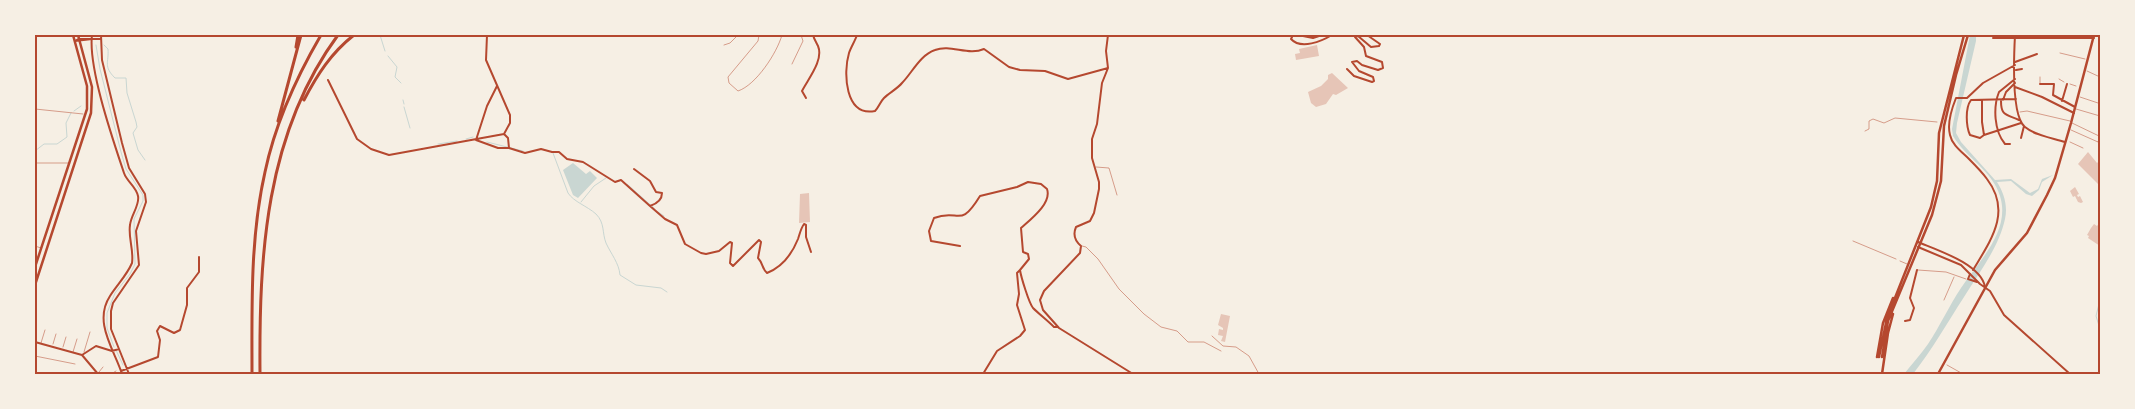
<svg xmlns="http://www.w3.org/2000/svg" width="2135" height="409" font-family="Merriweather,serif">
<rect width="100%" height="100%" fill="#f6efe4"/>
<!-- water -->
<path fill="#c9d6d2" d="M 1970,35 L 1976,35 L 1976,41 L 1957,123 L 1956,133 L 1961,142 L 1995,180 L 2011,179 L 2030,193 L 2038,189 L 2042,179 L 2053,175 L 2042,182 L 2039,190 L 2032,196 L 2026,194 L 2011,181 L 1997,182 C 2004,193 2008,206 2005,219 C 1999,247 1979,273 1964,297 C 1947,323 1932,350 1913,374 L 1904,374 C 1912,364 1921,354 1928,344 C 1940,326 1949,306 1961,288 C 1979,261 2011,231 2000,196 C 1992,170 1966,158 1953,136 L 1952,129 Z
M 573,163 L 586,174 L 590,171 L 597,178 L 578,198 L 573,195 L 563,170 Z"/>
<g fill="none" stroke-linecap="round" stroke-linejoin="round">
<!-- stream -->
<path stroke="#c9d6d2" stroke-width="1" d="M 380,35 L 385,51
M 96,45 L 100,69 L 121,152 L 126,169 L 143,195 L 143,201 L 134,219 L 135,264 L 130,274 L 115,293 L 107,313 L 107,328 L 114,347
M 104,45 L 108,49 C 109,63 103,66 115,78 L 126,78 L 127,93 L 136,122 L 137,127 L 133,133 L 138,150 L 145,160
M 388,56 L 397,67 L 395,77 L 401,83
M 403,100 L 404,104
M 404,107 L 410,128
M 74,111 L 81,106
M 466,139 L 473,137
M 487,142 L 523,151
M 438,144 L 457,141
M 35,151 L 44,144 L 57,144 L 67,137 L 66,123 L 71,113
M 553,153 L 568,193 C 574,202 587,206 596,214 C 605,223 602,233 606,243 C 611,254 619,263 620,275 L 636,285 L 661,288 L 667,292
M 627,184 L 655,209
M 581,202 L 594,186 L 606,178
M 658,212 L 664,216
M 2100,300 L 2096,316 L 2100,329
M 116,350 L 123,365
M 125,372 L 126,374"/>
</g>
<!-- building -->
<path fill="#e6c5b7" d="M 1317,45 L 1319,56 L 1296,60 L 1295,54 L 1300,53 L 1299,49 Z
M 1332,73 L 1348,88 L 1336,95 L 1333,94 L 1326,104 L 1316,107 L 1311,103 L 1308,92 L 1321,86 L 1328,79 L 1328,75 Z
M 2088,152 L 2097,163 L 2100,160 L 2099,185 L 2078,164 Z
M 2075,187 L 2079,194 L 2077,195 L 2078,197 L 2080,196 L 2083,202 L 2081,203 L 2078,202 L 2075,196 L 2073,197 L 2070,191 Z
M 809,193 L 810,222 L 799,223 L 800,194 Z
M 2100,222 L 2100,246 L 2088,238 L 2089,236 L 2087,235 L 2091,228 L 2094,224 L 2097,226 Z
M 1221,314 L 1230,316 L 1225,342 L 1221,341 L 1223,336 L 1218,335 L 1219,329 L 1223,330 L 1223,328 L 1218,325 Z"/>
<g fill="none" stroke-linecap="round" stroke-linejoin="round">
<!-- path -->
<path stroke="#b5482f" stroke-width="0.5" d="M 2060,53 L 2085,59
M 2059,79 L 2064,82
M 2070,84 L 2076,86
M 1865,131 L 1869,129 L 1869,121 L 1873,119 L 1884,123 L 1895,118 L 1937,122
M 2070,142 L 2083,148
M 1853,241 L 1896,259
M 1212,336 L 1223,346 L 1236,347 L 1249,356 L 1259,374
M 1947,365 L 1963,374"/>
<!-- service -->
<path stroke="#b5482f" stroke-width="0.5" d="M 759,35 L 758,41 L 728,77 L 729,83 L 738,91 C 756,85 777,53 782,35
M 2079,37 L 2081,35
M 724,45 L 730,43 L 738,35
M 792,64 L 803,41 L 801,35
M 2087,71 L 2100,77
M 2040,83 L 2040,77
M 2080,97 L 2098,103
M 35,109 L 83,114
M 2076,109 L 2100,116
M 2020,112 L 2027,111 L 2070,121
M 2072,123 L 2099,136
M 2071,130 L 2098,142 L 2100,137
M 35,163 L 68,163
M 1096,167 L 1109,168 L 1117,195
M 35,246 L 41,248
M 1082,246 L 1086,247 L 1098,259 L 1119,289 L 1144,314 L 1161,327 L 1177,331 L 1188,342 L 1204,342 L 1221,351
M 1900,261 L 1907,264
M 1918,270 L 1946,272 L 1966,279
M 1944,300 L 1954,277
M 41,343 L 45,330
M 53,344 L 56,334
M 63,347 L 66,337
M 73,352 L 77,339
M 84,352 L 90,332
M 35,356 L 75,364
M 99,372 L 103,367
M 111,374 L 116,371"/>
<!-- minor -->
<path stroke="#b5482f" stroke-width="2" d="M 92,35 C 88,68 113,140 124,173 C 127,182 136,186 138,196 C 140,205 131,215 130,225 C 128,238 134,250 132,263 C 127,275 117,285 110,296 C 93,322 114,349 122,374
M 101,35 L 102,60 L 122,143 L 129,168 L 145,194 L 146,202 L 136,231 L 139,265 L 113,303 L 111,311 L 111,329 L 129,374
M 857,35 C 855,41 851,47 849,53 C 843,73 845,117 875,111 C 879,107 880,102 884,98 C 889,93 897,89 902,83 C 912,73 920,55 935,50 C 951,44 968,56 984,49 L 1009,67 L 1020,70 L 1045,71 L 1068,79 L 1108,68
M 1108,35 L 1106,51 L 1108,68 L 1102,83 L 1097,124 L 1092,139 L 1092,158 L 1099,182 L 1099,189 L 1094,213 L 1090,221 L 1076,227 C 1073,234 1075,241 1081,246 L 1080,253 L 1044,291 L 1040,300 L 1043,310 L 1059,328 L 1133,374
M 1293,35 L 1291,39 C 1301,50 1322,41 1332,35
M 1298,35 L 1313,38 L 1322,35
M 2015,35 C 2014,54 2011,116 2025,127 C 2036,136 2053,138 2065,142
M 1993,38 L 2094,38
M 75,41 L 79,39 L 101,39
M 75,41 L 92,39
M 2015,62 L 2037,54
M 1347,69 L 1354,76 L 1372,82 L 1374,81 L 1373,77 L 1359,71 L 1352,62 L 1357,61 L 1362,65 L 1378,70 L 1383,68 L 1382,62 L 1366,56 L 1364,47 L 1355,37 L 1358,36 L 1371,47 L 1379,46 L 1380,44 L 1367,35
M 2016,70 L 2022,69
M 2040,84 L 2054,84 L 2053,95 L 2075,107
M 2015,87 L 2042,97 L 2074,113
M 806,98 L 802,91 C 808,79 824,60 818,46 C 816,42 814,39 813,35
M 2016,99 L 1971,100 C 1965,108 1966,126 1970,135 L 1980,138 L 1984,135 L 2021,123
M 1982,100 L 1982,122 L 1984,135
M 2003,100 L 2006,92 L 2015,83
M 2001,101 C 2001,116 2006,114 2019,120
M 2062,101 L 2067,84
M 2021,138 L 2024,126
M 2010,144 L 2005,144 C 1994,131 1993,107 1999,92 L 2015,79
M 509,148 L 525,153 L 541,149 L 552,152 L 559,152 L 567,159 L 583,162 L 615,182 L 621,180 L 650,206 C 656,204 662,200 662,193 L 656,192 L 650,181 L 634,169
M 650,206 L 665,219 L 677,225 L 685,244 L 701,253 L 706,254 L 719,251 L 730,242 L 732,243 L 730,263 L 733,266 L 759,240 L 761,242 L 758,258 C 763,263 762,269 767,273 C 782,267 792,254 798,239 C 800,233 801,228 804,224 L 806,225 L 806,237 L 811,252
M 960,246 L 931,241 L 929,231 L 934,218 C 960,208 959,230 980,196 L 1017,187 L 1028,182 L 1041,184 L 1047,189 C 1052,203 1031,219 1021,228 L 1023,252 L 1028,254 L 1029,259 L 1020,270 C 1021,277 1029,303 1033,308 C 1039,314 1047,320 1054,327 L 1057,327
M 1973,270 C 1991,240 2012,212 1987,179 C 1982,172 1975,165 1969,159 C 1962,152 1952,145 1950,135 C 1947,124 1952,108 1956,98 L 1967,98 L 1983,83 L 2015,65
M 1970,274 L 1968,279 L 1977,282
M 1905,321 L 1910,320 L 1914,308 L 1910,298 L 1917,270
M 35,342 L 82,355 L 98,374
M 82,355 L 96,346 L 112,351 L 119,349
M 121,371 L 158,357 L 160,340 L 157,331 L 160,326 L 174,333 L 180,330 L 187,305 L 187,288 L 199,272 L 199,257
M 983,374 L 997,351 L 1020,336 L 1025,330 L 1017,305 L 1019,294 L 1017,273 L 1020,270"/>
<!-- tertiary -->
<path stroke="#b5482f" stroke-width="2" d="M 328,80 L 357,139 L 371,149 L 389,155 L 504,134 L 510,123 L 510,115 L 486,60 L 487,35
M 476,140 L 487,106 L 497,86
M 476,140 L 498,148 L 509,148 L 508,138 L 504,134
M 1918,242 C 1937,250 1981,264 1985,287
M 1918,247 L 1961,265 L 1980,284 L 1990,291 L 2004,315 L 2070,374"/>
<!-- secondary -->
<path stroke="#b5482f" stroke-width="2.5" d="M 35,267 L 87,109 L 87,86 L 73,35
M 35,285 L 91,113 L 92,87 L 78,35
M 1877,357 L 1883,323 L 1893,298
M 1879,357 L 1887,318 L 1931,207 L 1937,181 L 1939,133 L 1964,35
M 1882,357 L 1888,321 L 1932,215 L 1941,181 L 1944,126 L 1956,75 L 1968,35
M 1882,374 L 1888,333 L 1893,314
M 1938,374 L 1995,270 L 2027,233 L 2047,195 L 2055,178 L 2071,123 L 2094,35"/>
<!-- motorway -->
<path stroke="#b5482f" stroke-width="3" d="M 296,47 L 298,35
M 304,100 C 317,75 331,53 354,35
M 278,121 L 301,35
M 252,374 C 252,307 250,238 265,172 C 275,124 296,78 321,35
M 260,374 C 259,256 265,134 338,35"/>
</g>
<!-- border -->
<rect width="2135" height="409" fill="none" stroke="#f6efe4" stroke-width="72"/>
<rect x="36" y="36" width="2063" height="337" fill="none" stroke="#b5482f" stroke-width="2"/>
</svg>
